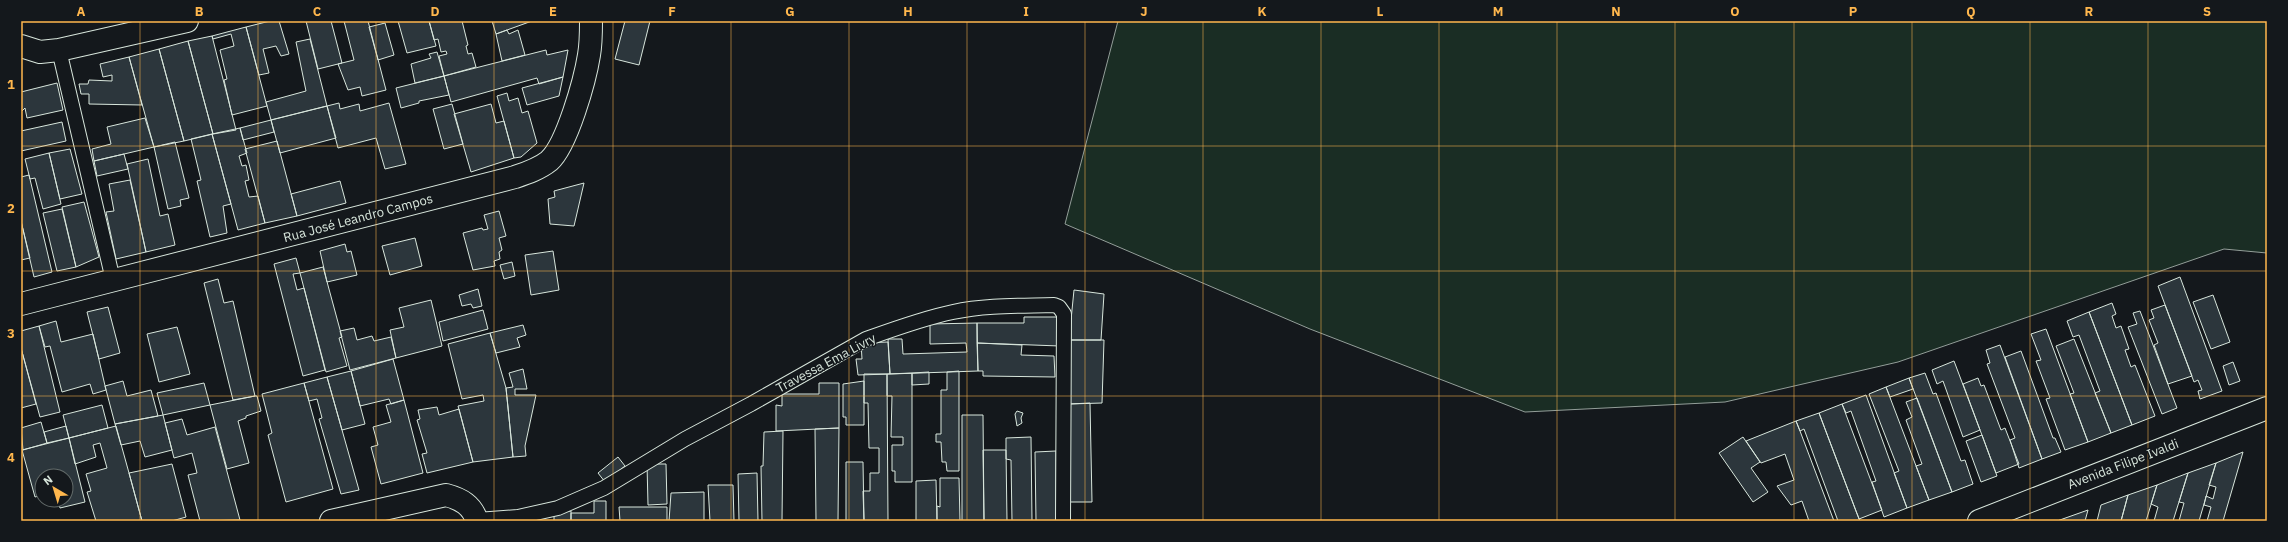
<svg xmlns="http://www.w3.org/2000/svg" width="2288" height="542" font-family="'IBM Plex Sans',sans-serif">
<rect width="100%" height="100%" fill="#14181c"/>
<!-- green -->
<path fill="#1a2d24" stroke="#939e99" d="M 1118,21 L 2267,21 L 2267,253 L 2224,249 L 1898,362 L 1725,402 L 1525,412 L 1310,329 L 1065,224 Z"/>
<!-- building -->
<path fill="#2c363c" stroke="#d8e6dc" d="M 270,21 L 279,21 L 289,54 L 281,56 L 276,46 L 263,49 L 269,73 L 259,75 L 246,27 Z
M 306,21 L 331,21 L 342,63 L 318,69 Z
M 344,21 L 368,21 L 386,90 L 362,96 L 360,87 L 348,90 L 338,64 L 354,60 Z
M 398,21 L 429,21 L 436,46 L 407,53 Z
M 429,21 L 462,21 L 468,45 L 466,46 L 468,54 L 472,53 L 476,67 L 444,76 L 439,56 L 447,54 L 446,51 L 441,52 L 438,39 L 434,40 Z
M 492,21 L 532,21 L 496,34 Z
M 625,21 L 650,21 L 639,65 L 615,59 Z
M 385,23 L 394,55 L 378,60 L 369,27 Z
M 246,27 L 267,106 L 232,115 L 224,80 L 227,79 L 220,50 L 234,46 L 231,34 L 213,39 L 212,36 Z
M 507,30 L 509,34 L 518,30 L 525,55 L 502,61 L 496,34 Z
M 212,36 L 236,130 L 213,134 L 188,41 Z
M 310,39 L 327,106 L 271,120 L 266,102 L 306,91 L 296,42 Z
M 188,41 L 213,134 L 184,141 L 159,49 Z
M 159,49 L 184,141 L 154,147 L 129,57 Z
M 546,50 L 547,55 L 568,50 L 563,77 L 539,84 L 537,78 L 451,102 L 444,76 Z
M 437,52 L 444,76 L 415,83 L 411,64 L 431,58 L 429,54 Z
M 129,57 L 142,105 L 89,104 L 89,94 L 81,94 L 79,84 L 88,84 L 89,80 L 112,81 L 112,75 L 103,77 L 100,64 Z
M 444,76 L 449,95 L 419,101 L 419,103 L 401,108 L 396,88 Z
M 563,77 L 559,96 L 527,105 L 522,88 Z
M 57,83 L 63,110 L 27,118 L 25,108 L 21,112 L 21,92 Z
M 507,93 L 509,101 L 518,98 L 522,113 L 528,111 L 537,143 L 521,157 L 514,158 L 497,96 Z
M 339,103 L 340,109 L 359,104 L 360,111 L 389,103 L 406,164 L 385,169 L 376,138 L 338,148 L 327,106 Z
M 452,104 L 463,144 L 444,149 L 433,109 Z
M 491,104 L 496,123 L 504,121 L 514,158 L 471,172 L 454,114 Z
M 327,106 L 336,138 L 280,153 L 271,120 Z
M 145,118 L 154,147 L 94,161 L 92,149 L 111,144 L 107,127 Z
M 271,120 L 274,132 L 243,140 L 240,128 Z
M 62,122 L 66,141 L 21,151 L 21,131 Z
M 240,128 L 247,153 L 239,156 L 242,166 L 246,165 L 249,180 L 245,181 L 249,197 L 258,196 L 265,223 L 238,230 L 212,134 Z
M 212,134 L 231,204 L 223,206 L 227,233 L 210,237 L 197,181 L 201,180 L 191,139 Z
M 277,141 L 297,216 L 265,223 L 245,149 Z
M 175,142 L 189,198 L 180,200 L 181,206 L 168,209 L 154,147 Z
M 70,149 L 82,194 L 60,199 L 49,153 Z
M 49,153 L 61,204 L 43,209 L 35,178 L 30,179 L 25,159 Z
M 124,154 L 128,169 L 97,176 L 94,161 Z
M 148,159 L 160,216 L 168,214 L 175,245 L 146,252 L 127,164 Z
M 29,175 L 52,272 L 34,277 L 21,221 L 21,177 Z
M 130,180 L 146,252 L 116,259 L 106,212 L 114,211 L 109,184 Z
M 340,181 L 346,203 L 297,216 L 291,194 Z
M 584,183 L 574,226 L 550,224 L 548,199 L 555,197 L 554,191 Z
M 84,202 L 99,257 L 76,267 L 62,207 Z
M 62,209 L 76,267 L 57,271 L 43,213 Z
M 499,211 L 506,236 L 499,238 L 502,250 L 499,252 L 500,259 L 494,261 L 495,266 L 473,270 L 463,233 L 482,228 L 483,230 L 488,229 L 484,215 Z
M 21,221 L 30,258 L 21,260 Z
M 415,238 L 422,266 L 390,275 L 382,246 Z
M 345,244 L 347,252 L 351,251 L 357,275 L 327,282 L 320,251 Z
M 553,251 L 559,290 L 531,295 L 525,255 Z
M 296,258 L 300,273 L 293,274 L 297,290 L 304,288 L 325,370 L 303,376 L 274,264 Z
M 512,262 L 515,276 L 504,279 L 500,265 Z
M 323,267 L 342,337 L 339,338 L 347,366 L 326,372 L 300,273 Z
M 2180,277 L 2222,391 L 2200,399 L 2198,391 L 2202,390 L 2198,380 L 2194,382 L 2158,286 Z
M 218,279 L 224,303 L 233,301 L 255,396 L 233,400 L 204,283 Z
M 478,289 L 482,306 L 473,308 L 471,304 L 462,306 L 459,295 Z
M 1074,290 L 1104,294 L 1101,340 L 1069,340 Z
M 2213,295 L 2230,342 L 2211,349 L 2193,302 Z
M 431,300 L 442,346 L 396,358 L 390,330 L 404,327 L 399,308 Z
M 2112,303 L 2116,314 L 2112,316 L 2116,328 L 2121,326 L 2129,349 L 2125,350 L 2131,367 L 2135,365 L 2155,416 L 2132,425 L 2089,312 Z
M 2165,305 L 2192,376 L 2168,384 L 2154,345 L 2158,343 L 2149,320 L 2154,318 L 2151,310 Z
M 108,307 L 120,353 L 99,359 L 87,312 Z
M 483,310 L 488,329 L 443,341 L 439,322 Z
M 2140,311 L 2177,408 L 2162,414 L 2128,327 L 2137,324 L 2133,313 Z
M 2089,312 L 2132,425 L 2111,433 L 2095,393 L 2100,391 L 2079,335 L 2073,337 L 2067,321 Z
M 1024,317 L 1060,317 L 1060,346 L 977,343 L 977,323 L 1024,323 Z
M 56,321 L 61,342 L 93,334 L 106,390 L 93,394 L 90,384 L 62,392 L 50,346 L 45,347 L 39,326 Z
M 977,323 L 978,371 L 890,374 L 888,339 L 902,339 L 903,354 L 967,352 L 966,343 L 930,344 L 930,324 Z
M 523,325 L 526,335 L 517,338 L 520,347 L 496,353 L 490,333 Z
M 39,326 L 60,412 L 40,417 L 21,348 L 21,331 Z
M 177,327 L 190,374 L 159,382 L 147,334 Z
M 354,328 L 357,340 L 372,336 L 374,341 L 391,337 L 396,358 L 350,370 L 340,331 Z
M 2046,329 L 2088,442 L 2065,450 L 2046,399 L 2050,398 L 2036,361 L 2041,360 L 2031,334 Z
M 490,333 L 506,388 L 513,457 L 473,462 L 458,406 L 484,401 L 483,395 L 462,399 L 448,344 Z
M 2074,339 L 2111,433 L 2088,442 L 2070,394 L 2074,393 L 2056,346 Z
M 1069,340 L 1104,340 L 1102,403 L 1069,404 Z
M 888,342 L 890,374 L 858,375 L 856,359 L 862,359 L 861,343 Z
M 977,343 L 1022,345 L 1021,355 L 1054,356 L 1055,377 L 983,376 L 983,371 L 978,371 Z
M 2000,345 L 2042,459 L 2019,468 L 2010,440 L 2015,438 L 1987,364 L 1990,363 L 1986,350 Z
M 21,348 L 36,404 L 21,408 Z
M 2021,351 L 2053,438 L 2055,438 L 2061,452 L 2042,459 L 2005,357 Z
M 393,359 L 404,400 L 391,404 L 389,399 L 360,406 L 351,371 Z
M 1954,361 L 1980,430 L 1963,437 L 1943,381 L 1937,384 L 1932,370 Z
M 2233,362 L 2240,381 L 2229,385 L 2223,366 Z
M 523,369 L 527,389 L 515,389 L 515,395 L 536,395 L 525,446 L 526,456 L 513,457 L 506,388 L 513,387 L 509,373 Z
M 351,371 L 365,424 L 342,430 L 327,377 Z
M 959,371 L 959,471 L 947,471 L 946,462 L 942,462 L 941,442 L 936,442 L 936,434 L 941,434 L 941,390 L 947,390 L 947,372 Z
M 929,372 L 929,384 L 912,385 L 912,373 Z
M 912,373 L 912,482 L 895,482 L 895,471 L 892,471 L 892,445 L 903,445 L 903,437 L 891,437 L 892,396 L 887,396 L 887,374 Z
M 1925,373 L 1933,394 L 1936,393 L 1961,461 L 1965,460 L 1973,484 L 1952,492 L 1909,378 Z
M 864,374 L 887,374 L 888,521 L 864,521 L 863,491 L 870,491 L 870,473 L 879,473 L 879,448 L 869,448 L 868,403 L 864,403 Z
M 327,377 L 359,490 L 341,494 L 319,419 L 322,418 L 317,399 L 309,401 L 304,383 Z
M 1909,378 L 1913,389 L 1890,397 L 1886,387 Z
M 1978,378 L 1981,386 L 1984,385 L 2001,430 L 2005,428 L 2019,464 L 1996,473 L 1963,384 Z
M 123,381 L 127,396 L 151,390 L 158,416 L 115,424 L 105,386 Z
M 864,381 L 864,425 L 846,425 L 846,417 L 843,417 L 843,384 Z
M 204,383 L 210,405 L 163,415 L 157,393 Z
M 304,383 L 333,489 L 286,502 L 268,435 L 272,433 L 262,394 Z
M 819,383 L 839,383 L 839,428 L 776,431 L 776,405 L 782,406 L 782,394 L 819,394 Z
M 1886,387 L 1929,500 L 1907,508 L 1894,473 L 1899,471 L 1869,394 Z
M 1866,395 L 1907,508 L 1884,517 L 1872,482 L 1876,481 L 1851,411 L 1846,413 L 1842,404 Z
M 255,396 L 257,396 L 261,411 L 246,416 L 246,418 L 238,421 L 249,463 L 227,469 L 210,405 Z
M 1917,398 L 1952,492 L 1929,500 L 1916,466 L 1922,464 L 1906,420 L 1912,417 L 1906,402 Z
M 404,400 L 423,473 L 381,484 L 371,447 L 378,445 L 373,427 L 391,422 L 386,405 Z
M 1090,403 L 1092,502 L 1070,502 L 1069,404 Z
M 1842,404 L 1882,510 L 1859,519 L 1819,413 Z
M 102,405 L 108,428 L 69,438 L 63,415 Z
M 437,407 L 439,415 L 459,409 L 473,462 L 427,473 L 422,454 L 427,453 L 417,420 L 420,419 L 418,410 Z
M 1017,411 L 1023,413 L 1021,418 L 1022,423 L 1017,426 L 1015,414 Z
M 1819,413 L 1856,511 L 1860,521 L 1838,521 L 1804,429 L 1800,431 L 1796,421 Z
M 163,415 L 172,450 L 145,457 L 140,441 L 121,445 L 115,424 Z
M 962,415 L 983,415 L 984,521 L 962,521 Z
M 182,419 L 187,435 L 215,427 L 240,520 L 200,521 L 188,475 L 197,473 L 192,453 L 174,458 L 165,423 Z
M 1796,421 L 1800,431 L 1834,521 L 1809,521 L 1802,501 L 1791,505 L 1777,486 L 1794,480 L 1785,454 L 1761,463 L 1746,441 Z
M 41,422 L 47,443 L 23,450 L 21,428 Z
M 66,426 L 69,438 L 47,443 L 44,432 Z
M 116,426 L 129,473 L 142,521 L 96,521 L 87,492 L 91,491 L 86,474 L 107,468 L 100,443 L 93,445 L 96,457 L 75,464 L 69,438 Z
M 839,428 L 838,521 L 816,521 L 815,429 Z
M 783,431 L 782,521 L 762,521 L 761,466 L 763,466 L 764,432 Z
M 1982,435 L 1997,476 L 1981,482 L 1966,441 Z
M 1031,437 L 1032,521 L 1012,521 L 1011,460 L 1006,459 L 1006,438 Z
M 1743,437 L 1760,462 L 1751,468 L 1768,492 L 1753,502 L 1719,453 Z
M 69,438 L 85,502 L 60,508 L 58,500 L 66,500 L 66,476 L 42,476 L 42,495 L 35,497 L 22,450 Z
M 983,450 L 1006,450 L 1007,521 L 984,521 Z
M 1056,451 L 1056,521 L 1036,521 L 1035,452 Z
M 2243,452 L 2223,521 L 2207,521 L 2211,507 L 2204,505 L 2206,496 L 2213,499 L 2216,487 L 2209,485 L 2216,463 Z
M 618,457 L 625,466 L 605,482 L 598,473 Z
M 846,462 L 863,462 L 864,521 L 846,521 Z
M 2216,463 L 2199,521 L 2179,521 L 2184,503 L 2179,502 L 2188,473 Z
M 172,464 L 186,517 L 172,521 L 142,521 L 129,473 Z
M 647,464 L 666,464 L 667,504 L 648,505 Z
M 757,473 L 758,521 L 739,521 L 738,474 Z
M 2188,473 L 2173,521 L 2154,521 L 2158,507 L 2151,504 L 2157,485 Z
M 940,478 L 959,478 L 960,521 L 937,521 L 937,506 L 940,507 Z
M 936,480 L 937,521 L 916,521 L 916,481 Z
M 708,485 L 733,485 L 734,521 L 710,521 Z
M 2157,485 L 2146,521 L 2121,521 L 2128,495 Z
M 704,492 L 704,521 L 669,521 L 671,493 Z
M 2128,495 L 2121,521 L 2097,521 L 2101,505 Z
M 594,501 L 606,501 L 606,521 L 571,521 L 571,513 L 594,513 Z
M 619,507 L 667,507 L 667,521 L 620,521 Z
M 2088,510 L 2085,521 L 2057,521 Z
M 571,511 L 571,521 L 554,521 L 554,512 Z"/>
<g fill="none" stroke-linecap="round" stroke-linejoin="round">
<!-- lane casing -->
<g stroke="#d8e6dc" stroke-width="16">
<path id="lane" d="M 59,50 L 113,280
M 477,520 L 518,517 L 558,508 L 604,488 L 685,439 L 751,404 L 866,339 C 894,329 924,318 953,312 C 986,305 1021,306 1054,305 L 1059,307 L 1064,314 L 1063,521"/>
</g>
<!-- street casing -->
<g stroke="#d8e6dc" stroke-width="24">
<path id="street" d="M 21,46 L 40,52 L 59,50 L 187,21
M 21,304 L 515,177 C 527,173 539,169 549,161 C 567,145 585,80 589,55 C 591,44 591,32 591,21
M 331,521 L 446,495 C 461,499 472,505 477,521
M 1979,521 L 2267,408"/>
</g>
<!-- lane -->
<use href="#lane" stroke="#14181c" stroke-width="14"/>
<!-- street -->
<use href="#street" stroke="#14181c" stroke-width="22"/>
</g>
<!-- grid -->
<path fill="none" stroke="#ffb74d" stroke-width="1" stroke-opacity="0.55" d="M 140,21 L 140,521M 258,21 L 258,521M 376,21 L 376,521M 494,21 L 494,521M 613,21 L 613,521M 731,21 L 731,521M 849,21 L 849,521M 967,21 L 967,521M 1085,21 L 1085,521M 1203,21 L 1203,521M 1321,21 L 1321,521M 1439,21 L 1439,521M 1557,21 L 1557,521M 1675,21 L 1675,521M 1794,21 L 1794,521M 1912,21 L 1912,521M 2030,21 L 2030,521M 2148,21 L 2148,521M 21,146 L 2267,146M 21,271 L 2267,271M 21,396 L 2267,396"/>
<g text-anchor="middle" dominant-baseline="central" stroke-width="3" stroke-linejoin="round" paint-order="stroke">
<!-- street labels -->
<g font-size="13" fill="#d8e6dc" stroke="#14181c">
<text transform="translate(358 218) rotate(-15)">Rua José Leandro Campos</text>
<text transform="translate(826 363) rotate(-28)">Travessa Ema Livry</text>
<text transform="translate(2123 464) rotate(-21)">Avenida Filipe Ivaldi</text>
</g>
</g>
<!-- border -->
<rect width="2288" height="542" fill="none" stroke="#14181c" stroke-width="44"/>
<!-- north arrow -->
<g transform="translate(54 488) rotate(322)"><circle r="19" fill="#14181c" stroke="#626a69"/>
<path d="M0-3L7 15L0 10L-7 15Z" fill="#ffb74d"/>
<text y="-6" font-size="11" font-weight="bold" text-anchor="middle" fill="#d8e6dc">N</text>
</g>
<rect x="22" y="22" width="2244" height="498" fill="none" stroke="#ffb74d" stroke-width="1.5"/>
<g font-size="13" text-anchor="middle" font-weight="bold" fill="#ffb74d">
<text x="81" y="16">A</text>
<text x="199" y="16">B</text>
<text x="317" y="16">C</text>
<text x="435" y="16">D</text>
<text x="553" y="16">E</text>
<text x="672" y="16">F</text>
<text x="790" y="16">G</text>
<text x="908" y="16">H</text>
<text x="1026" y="16">I</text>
<text x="1144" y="16">J</text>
<text x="1262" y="16">K</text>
<text x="1380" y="16">L</text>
<text x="1498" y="16">M</text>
<text x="1616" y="16">N</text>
<text x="1735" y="16">O</text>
<text x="1853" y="16">P</text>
<text x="1971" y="16">Q</text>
<text x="2089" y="16">R</text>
<text x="2207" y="16">S</text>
<text x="11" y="89">1</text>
<text x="11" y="213">2</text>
<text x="11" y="338">3</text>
<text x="11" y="462">4</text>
</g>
</svg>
